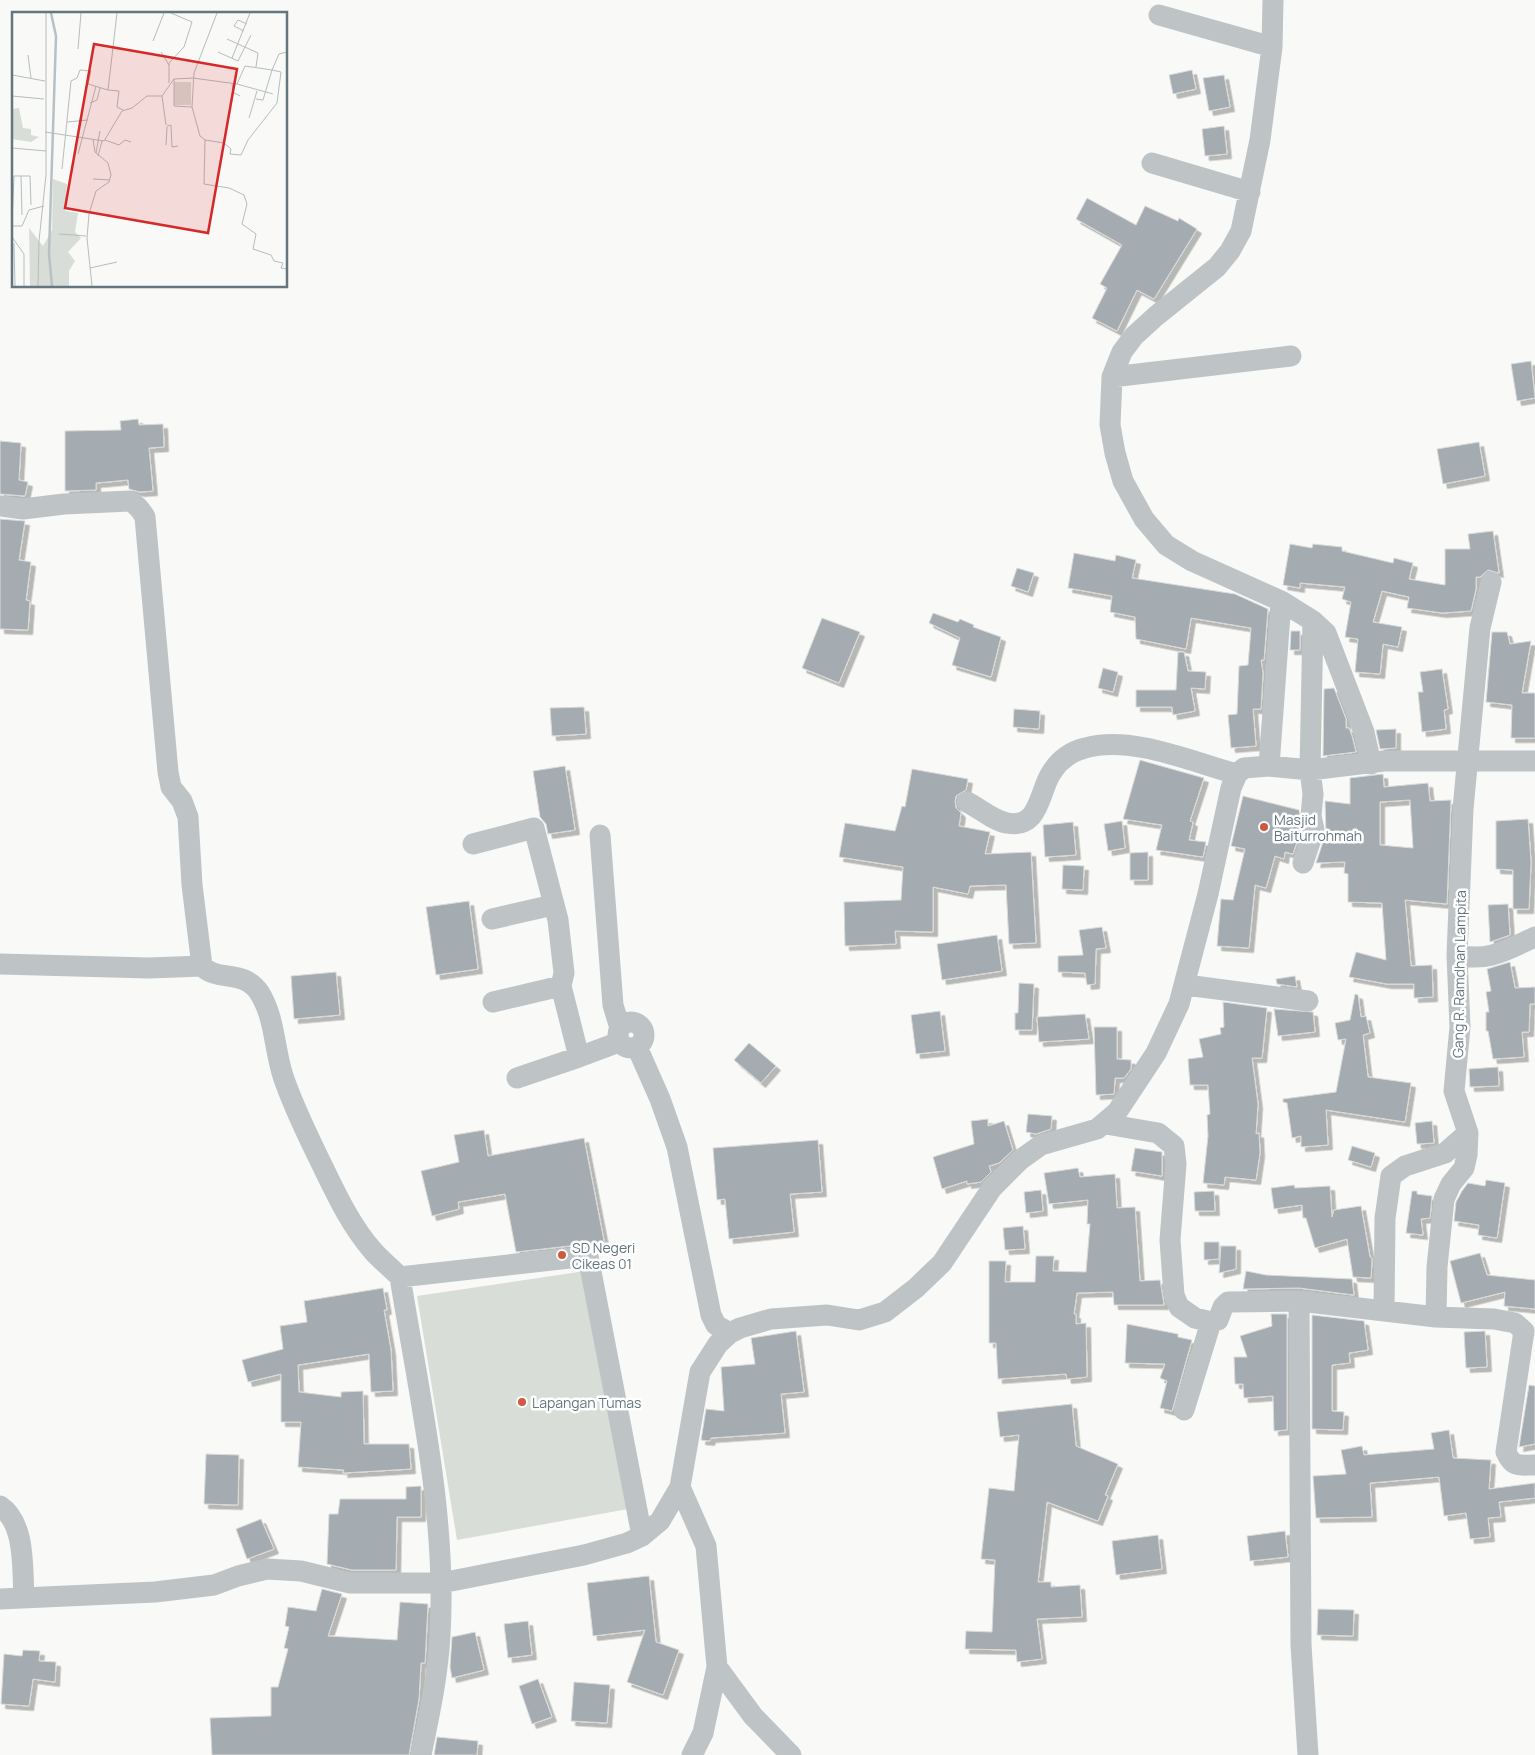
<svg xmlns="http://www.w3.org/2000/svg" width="1535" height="1755" font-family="Manrope,sans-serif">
<defs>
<filter id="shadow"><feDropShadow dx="4.5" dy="4.5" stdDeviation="0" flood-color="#0004"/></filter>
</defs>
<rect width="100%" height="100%" fill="#f9f9f7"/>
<!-- green -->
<path fill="#d9ddd7" d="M 585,1271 L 628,1509 L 457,1540 L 417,1296 Z"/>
<!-- building -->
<path fill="#a4acb1" stroke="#dbdbd9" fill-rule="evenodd" filter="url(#shadow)" d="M 1192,70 L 1196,89 L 1173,94 L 1169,75 Z
M 1224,75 L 1230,107 L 1209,111 L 1203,78 Z
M 1224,126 L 1227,154 L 1205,156 L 1202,129 Z
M 1087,198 L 1136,225 L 1145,206 L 1178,221 L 1179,218 L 1197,229 L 1154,299 L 1137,290 L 1117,331 L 1092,318 L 1107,288 L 1100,284 L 1122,245 L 1076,219 Z
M 1531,361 L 1535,398 L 1517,401 L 1511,364 Z
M 138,419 L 139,425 L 163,424 L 164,447 L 149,448 L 153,491 L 140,492 L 129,489 L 128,480 L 96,483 L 96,490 L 65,491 L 65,431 L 121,430 L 120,421 Z
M 0,441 L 21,443 L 19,480 L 28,482 L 25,496 L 0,494 Z
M 1479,442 L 1485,476 L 1443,484 L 1437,449 Z
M 0,519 L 25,521 L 19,560 L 31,562 L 26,600 L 30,601 L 28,630 L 0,629 Z
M 1493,531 L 1499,573 L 1488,570 L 1480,577 L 1476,577 L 1476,589 L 1471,611 L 1442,613 L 1407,608 L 1409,597 L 1382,591 L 1373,622 L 1402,627 L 1398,647 L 1383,644 L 1380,674 L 1355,672 L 1358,639 L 1345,637 L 1351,602 L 1342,599 L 1345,587 L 1300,583 L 1300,588 L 1283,585 L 1290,544 L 1312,548 L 1313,544 L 1342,547 L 1342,551 L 1393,563 L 1394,558 L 1413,563 L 1409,579 L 1445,585 L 1445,549 L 1470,549 L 1468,534 Z
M 1074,553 L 1115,561 L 1116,555 L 1136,560 L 1132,578 L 1235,594 L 1268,609 L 1264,660 L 1261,660 L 1263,673 L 1261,709 L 1253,709 L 1256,746 L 1231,748 L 1228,715 L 1237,714 L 1239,666 L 1248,665 L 1251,628 L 1191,618 L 1186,649 L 1136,639 L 1135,617 L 1110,612 L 1112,596 L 1068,588 Z
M 1017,568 L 1034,573 L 1028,592 L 1011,586 Z
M 933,613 L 958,622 L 960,619 L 974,625 L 973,627 L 1001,637 L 991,677 L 952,665 L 960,638 L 929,623 Z
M 822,618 L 860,632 L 839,683 L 802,668 Z
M 1291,631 L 1300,631 L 1300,650 L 1290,650 Z
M 1492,632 L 1507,632 L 1510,644 L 1531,641 L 1522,693 L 1535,693 L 1535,738 L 1511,738 L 1512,705 L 1486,702 Z
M 1178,652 L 1184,652 L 1188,671 L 1206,672 L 1205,689 L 1191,688 L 1195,711 L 1173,715 L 1172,707 L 1136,707 L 1136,690 L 1176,690 Z
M 1103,668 L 1118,672 L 1113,692 L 1098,688 Z
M 1442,669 L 1448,709 L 1444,710 L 1446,729 L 1422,732 L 1418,692 L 1423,692 L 1420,672 Z
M 1334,688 L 1346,719 L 1346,728 L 1349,728 L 1352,736 L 1356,752 L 1323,756 L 1324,689 Z
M 584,707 L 586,734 L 552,736 L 550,708 Z
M 1014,709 L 1040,711 L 1039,729 L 1013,727 Z
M 1396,729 L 1396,748 L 1380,749 L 1376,730 Z
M 1140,760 L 1204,778 L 1190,821 L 1193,822 L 1189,840 L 1206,842 L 1203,857 L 1156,850 L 1162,825 L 1123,819 Z
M 565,766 L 575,830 L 548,834 L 546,824 L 540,817 L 533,771 Z
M 912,769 L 968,779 L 966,790 L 956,796 L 955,802 L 956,808 L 961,813 L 959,826 L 990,832 L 985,854 L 1031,852 L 1036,943 L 1009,944 L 1006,885 L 970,886 L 968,894 L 933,887 L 933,932 L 895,931 L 896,944 L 845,946 L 844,902 L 901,900 L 903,867 L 839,857 L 845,823 L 895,831 L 902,806 L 905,807 Z
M 1383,774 L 1384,787 L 1428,783 L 1430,801 L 1451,800 L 1447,904 L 1405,900 L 1411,966 L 1432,965 L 1433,997 L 1414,998 L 1414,984 L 1387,984 L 1349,977 L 1356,952 L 1386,960 L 1382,903 L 1348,902 L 1348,874 L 1344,873 L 1345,862 L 1316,863 L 1326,833 L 1325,801 L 1350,804 L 1350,778 ZM 1410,800 L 1413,848 L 1380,845 L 1380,802 Z
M 1243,796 L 1299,810 L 1301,829 L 1293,854 L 1285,852 L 1284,859 L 1275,856 L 1266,888 L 1255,885 L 1249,948 L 1217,946 L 1221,899 L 1233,900 L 1245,849 L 1231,846 Z
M 1528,819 L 1531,862 L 1529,909 L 1513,909 L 1513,870 L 1496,869 L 1496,821 Z
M 1122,821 L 1125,848 L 1108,851 L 1104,824 Z
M 1073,822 L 1076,855 L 1045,857 L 1043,825 Z
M 1148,852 L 1148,880 L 1130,880 L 1130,853 Z
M 1063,865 L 1084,866 L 1083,890 L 1062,889 Z
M 469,901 L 478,969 L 436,975 L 426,907 Z
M 1508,904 L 1510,935 L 1490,942 L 1488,905 Z
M 1102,927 L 1106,948 L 1096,949 L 1095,984 L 1087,985 L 1085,973 L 1058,972 L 1058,956 L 1083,955 L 1079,930 Z
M 997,935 L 1002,971 L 942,980 L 937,944 Z
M 1510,962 L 1515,988 L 1535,987 L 1535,1004 L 1530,1004 L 1529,1032 L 1522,1032 L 1524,1057 L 1493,1059 L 1488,1031 L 1486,1031 L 1486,1012 L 1489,1012 L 1486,992 L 1491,991 L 1487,969 Z
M 336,972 L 340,1015 L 294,1019 L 291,976 Z
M 1295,976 L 1297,987 L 1277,984 L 1276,979 Z
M 1019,983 L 1034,984 L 1032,1030 L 1015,1030 L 1015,1013 L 1018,1013 Z
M 1355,994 L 1358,995 L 1361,1017 L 1366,1016 L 1370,1033 L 1363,1035 L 1368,1077 L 1411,1083 L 1405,1122 L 1326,1110 L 1328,1145 L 1301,1147 L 1301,1136 L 1292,1138 L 1287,1103 L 1283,1102 L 1283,1099 L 1336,1092 L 1346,1039 L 1338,1040 L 1335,1023 L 1350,1020 Z
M 1223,1002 L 1267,1008 L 1262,1058 L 1252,1058 L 1258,1104 L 1256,1134 L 1259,1133 L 1260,1153 L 1256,1180 L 1225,1177 L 1224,1185 L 1203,1183 L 1208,1136 L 1207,1115 L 1210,1114 L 1208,1085 L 1190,1085 L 1188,1059 L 1203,1057 L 1199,1039 L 1221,1034 L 1220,1028 L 1224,1027 Z
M 1274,1009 L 1313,1012 L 1315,1032 L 1278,1036 Z
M 940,1011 L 945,1051 L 916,1054 L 911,1015 Z
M 1085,1014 L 1089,1039 L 1039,1042 L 1037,1017 Z
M 1094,1027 L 1117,1027 L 1117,1059 L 1131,1060 L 1131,1069 L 1124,1078 L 1115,1078 L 1114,1094 L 1096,1095 Z
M 749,1043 L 776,1066 L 761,1083 L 734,1060 Z
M 1498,1067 L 1499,1086 L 1470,1087 L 1469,1069 Z
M 1028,1114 L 1052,1116 L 1051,1129 L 1036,1134 L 1026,1132 Z
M 988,1119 L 988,1126 L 1004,1121 L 1013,1150 L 999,1163 L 989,1166 L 991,1172 L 981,1182 L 967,1184 L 967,1181 L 942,1189 L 933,1157 L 974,1144 L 971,1121 Z
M 1432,1121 L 1434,1143 L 1417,1144 L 1415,1123 Z
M 484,1130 L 488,1156 L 584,1138 L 605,1246 L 597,1247 L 587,1244 L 516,1252 L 505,1194 L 458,1202 L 459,1209 L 432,1216 L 421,1171 L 459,1162 L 454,1135 Z
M 818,1140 L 822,1192 L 790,1194 L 794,1232 L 729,1239 L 725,1199 L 717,1200 L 713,1148 Z
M 1352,1146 L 1375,1153 L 1371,1167 L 1348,1160 Z
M 1135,1148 L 1162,1152 L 1162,1176 L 1131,1171 Z
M 1078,1168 L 1080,1177 L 1115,1174 L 1117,1208 L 1135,1207 L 1140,1281 L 1160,1280 L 1164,1305 L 1114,1305 L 1113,1292 L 1077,1293 L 1074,1314 L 1076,1314 L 1076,1324 L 1086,1323 L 1087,1377 L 1067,1379 L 1066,1374 L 998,1379 L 996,1343 L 989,1343 L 989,1261 L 1006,1261 L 1005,1282 L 1035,1282 L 1036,1256 L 1054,1256 L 1053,1271 L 1086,1272 L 1090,1224 L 1087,1224 L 1088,1200 L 1049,1204 L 1044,1173 Z
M 1486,1180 L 1505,1183 L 1497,1238 L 1478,1235 L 1479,1225 L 1454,1221 L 1456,1202 L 1462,1191 L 1468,1183 L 1485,1186 Z
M 1294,1185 L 1295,1188 L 1330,1186 L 1332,1217 L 1334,1210 L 1361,1206 L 1370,1257 L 1372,1258 L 1371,1278 L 1353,1277 L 1347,1239 L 1315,1248 L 1306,1218 L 1303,1218 L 1302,1205 L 1274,1209 L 1271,1188 Z
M 1041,1190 L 1043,1211 L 1026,1213 L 1024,1192 Z
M 1214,1191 L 1215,1211 L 1195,1211 L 1194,1192 Z
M 1412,1191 L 1417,1191 L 1417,1194 L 1432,1196 L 1430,1218 L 1421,1219 L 1423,1235 L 1406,1233 Z
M 1023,1226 L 1025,1249 L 1005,1250 L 1003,1228 Z
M 1204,1242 L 1219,1242 L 1219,1259 L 1204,1260 Z
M 1221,1246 L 1236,1246 L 1236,1269 L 1219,1273 Z
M 1480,1253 L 1487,1275 L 1535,1280 L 1535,1309 L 1504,1306 L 1505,1292 L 1461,1303 L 1450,1261 Z
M 1246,1271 L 1266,1275 L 1352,1279 L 1354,1295 L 1299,1288 L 1243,1289 Z
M 383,1288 L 387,1310 L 384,1310 L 391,1350 L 393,1391 L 371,1392 L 369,1354 L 298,1365 L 299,1392 L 341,1397 L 341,1392 L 363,1391 L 364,1444 L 409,1444 L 411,1469 L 343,1473 L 344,1470 L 298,1467 L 301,1422 L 281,1422 L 281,1374 L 248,1382 L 242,1360 L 283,1349 L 280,1326 L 307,1322 L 304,1301 Z
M 1271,1314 L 1287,1314 L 1287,1430 L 1274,1431 L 1273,1396 L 1244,1398 L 1243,1384 L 1235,1384 L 1234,1357 L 1247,1357 L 1240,1336 L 1272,1326 Z
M 1312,1315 L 1364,1321 L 1368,1350 L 1349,1353 L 1350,1363 L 1332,1365 L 1332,1411 L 1344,1412 L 1343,1430 L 1312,1429 Z
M 1127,1324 L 1178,1334 L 1178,1337 L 1192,1340 L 1172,1411 L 1160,1408 L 1167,1381 L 1160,1378 L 1165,1364 L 1125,1363 Z
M 796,1331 L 804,1392 L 781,1394 L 785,1433 L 711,1438 L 710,1441 L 701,1440 L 706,1409 L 724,1411 L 721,1367 L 755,1364 L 751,1338 Z
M 1485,1331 L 1487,1367 L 1466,1368 L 1464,1332 Z
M 1529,1385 L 1535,1386 L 1535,1444 L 1519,1447 Z
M 1072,1404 L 1076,1446 L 1118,1464 L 1105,1495 L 1108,1496 L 1098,1521 L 1047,1502 L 1038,1582 L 1051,1582 L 1051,1587 L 1080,1585 L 1082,1617 L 1037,1619 L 1042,1659 L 1017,1662 L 1016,1650 L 965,1649 L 966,1631 L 992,1632 L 995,1560 L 981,1559 L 989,1488 L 1014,1491 L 1019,1435 L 1000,1437 L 997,1412 Z
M 1449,1430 L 1453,1458 L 1491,1460 L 1489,1489 L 1535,1483 L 1535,1498 L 1499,1502 L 1501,1517 L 1488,1518 L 1490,1537 L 1470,1539 L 1466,1513 L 1444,1516 L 1439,1477 L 1370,1483 L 1372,1517 L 1316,1518 L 1313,1476 L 1346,1474 L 1341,1450 L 1362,1446 L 1364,1455 L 1434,1449 L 1431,1433 Z
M 206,1454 L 239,1455 L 238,1505 L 204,1504 Z
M 421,1486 L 421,1517 L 397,1517 L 396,1570 L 352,1570 L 327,1564 L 329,1514 L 338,1514 L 340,1499 L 406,1499 L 406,1487 Z
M 261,1519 L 274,1549 L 247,1559 L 236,1529 Z
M 1285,1531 L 1288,1557 L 1250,1561 L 1247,1536 Z
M 1158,1535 L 1162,1569 L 1116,1575 L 1112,1541 Z
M 649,1576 L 656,1642 L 679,1650 L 663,1695 L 627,1682 L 645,1630 L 593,1636 L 587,1583 Z
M 322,1589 L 342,1594 L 328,1636 L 397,1640 L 400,1602 L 428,1604 L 425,1663 L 421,1663 L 419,1699 L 409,1755 L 212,1755 L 210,1718 L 271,1716 L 271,1687 L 278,1687 L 288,1649 L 284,1648 L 289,1627 L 285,1626 L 288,1607 L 316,1611 Z
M 1318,1609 L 1354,1610 L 1353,1636 L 1317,1635 Z
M 528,1621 L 532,1655 L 508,1658 L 504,1624 Z
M 475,1632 L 484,1670 L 452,1678 L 450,1667 L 452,1637 Z
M 23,1650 L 40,1651 L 39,1661 L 56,1662 L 55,1682 L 33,1679 L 29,1706 L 1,1704 L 4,1654 L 22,1656 Z
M 538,1679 L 552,1717 L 532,1724 L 519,1686 Z
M 574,1682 L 610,1685 L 607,1723 L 571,1721 Z
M 437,1737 L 478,1741 L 477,1755 L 434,1755 Z"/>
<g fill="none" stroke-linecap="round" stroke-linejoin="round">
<!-- minor -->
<path stroke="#bec3c6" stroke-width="21" d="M 1273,0 L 1272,47 L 1260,140 L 1241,231 L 1230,251 L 1217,267 L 1156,316 L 1134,336 L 1122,352 L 1112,377 L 1110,425 L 1115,453 L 1123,481 L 1144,519 L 1166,545 L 1192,561 L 1281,601 L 1313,621 L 1326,633 L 1364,732 L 1371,764
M 1159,15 L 1272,47
M 1152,163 L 1250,192
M 1112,377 L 1291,356
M 0,506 L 23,509 L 64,504 L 130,501 C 137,505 141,510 145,517 L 168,772 L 171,787 L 182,801 L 188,817 L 192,885 L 202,966 C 217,982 243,969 259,992 C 275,1017 274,1048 283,1076 C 294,1109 309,1138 324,1169 C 338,1198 352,1227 373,1251 C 381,1260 391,1268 400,1277 L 588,1256 L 642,1536
M 1269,766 L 1281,601
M 967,802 C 979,808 994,821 1007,823 C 1039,829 1039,794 1050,775 C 1058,761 1069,752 1085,748 C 1132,735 1192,762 1237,774
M 600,835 L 613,1005 L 620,1028
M 473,844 L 534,828 L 558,920 L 564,973 L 561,986 L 579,1057 L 619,1042
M 1303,863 L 1314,830 L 1311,816 L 1313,794 L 1310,770 L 1313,621
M 492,919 L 553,905
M 1457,955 C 1490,962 1506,950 1535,937
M 0,964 L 149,968 L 202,966
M 1186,985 L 1308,1001
M 493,1002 L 561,986
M618 1035a13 13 0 1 1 26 0a13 13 0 1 1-26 0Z
M 637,1047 L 660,1099 L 677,1147 L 711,1315 L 716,1325 L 730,1333
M 517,1078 L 579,1057
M 1106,1124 L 1158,1133 L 1174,1146 L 1176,1164 L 1170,1240 L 1174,1295 L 1179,1307 L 1195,1318 L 1211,1322 L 1218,1320 L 1223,1307 L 1228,1302 L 1299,1301
M 400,1277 C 419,1395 447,1515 440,1635 C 438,1675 429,1716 421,1755
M 1384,1310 L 1385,1218 L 1391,1176 L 1405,1166 L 1445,1153 L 1468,1133
M 1436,1317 L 1437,1267 L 1444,1199 L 1451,1184 L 1464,1168 L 1467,1155 L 1468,1133 L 1454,1091 L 1460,1027 L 1457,955 L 1463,809 L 1480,628 L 1491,582
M 1184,1410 L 1211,1322
M 680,1487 L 706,1546 L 717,1667 L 703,1733 L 692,1755
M 0,1506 C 26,1524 22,1568 24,1596
M 0,1599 L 155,1592 L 214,1585 L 238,1576 L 267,1569 L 301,1571 L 350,1583 L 441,1583 L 584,1555 L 627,1543 L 642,1536 L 660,1521 L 680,1487 L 700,1372 L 718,1344 L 730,1333 L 740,1328 L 771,1319 L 827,1315 L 859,1320 L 885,1312 L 916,1288 L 942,1263 L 992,1188 L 1020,1160 L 1041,1145 L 1097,1129 L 1117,1112 L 1156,1053 L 1179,1004 L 1208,894 L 1231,788 L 1237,774 L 1244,768 L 1269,766 L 1310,770 L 1384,761 L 1535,761
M 717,1667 L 753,1716 L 791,1755
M 1308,1755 L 1301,1645 L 1299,1301 L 1436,1317 L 1494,1319 L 1515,1323 L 1524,1331 L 1506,1452 C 1513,1468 1519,1465 1535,1465"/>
</g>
<!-- markers -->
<g fill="#d05a3f" stroke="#fff" stroke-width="2">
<circle cx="1264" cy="827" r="5"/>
<circle cx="562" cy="1255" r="5"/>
<circle cx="522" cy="1402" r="5"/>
</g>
<g text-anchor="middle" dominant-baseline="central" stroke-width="5" stroke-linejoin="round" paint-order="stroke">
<!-- poi labels -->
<g font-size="14" fill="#66767e" stroke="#fff" text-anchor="start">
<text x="1274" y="819">Masjid<tspan x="1274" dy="16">Baiturrohmah</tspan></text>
<text x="572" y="1247">SD Negeri<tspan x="572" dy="16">Cikeas 01</tspan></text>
<text x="532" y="1402">Lapangan Tumas</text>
</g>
<!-- street labels -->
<g font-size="14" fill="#66767e" stroke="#fff">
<text transform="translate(1459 974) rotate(-89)">Gang R. Ramdhan Lampita</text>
</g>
</g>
<!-- overview -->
<g transform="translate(12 12)">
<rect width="275" height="275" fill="#f9f9f7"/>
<path d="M 162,70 L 179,70 L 179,93 L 162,93 ZM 7,96 L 11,116 L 19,117 L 19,123 L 27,125 L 19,130 L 0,127 L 0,97 ZM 41,167 L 55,172 L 53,199 L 66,201 L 63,220 L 69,226 L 56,240 L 63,249 L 57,259 L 57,274 L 18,274 L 17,216 L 31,234 L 40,218 Z" fill="#d9ddd7"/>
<path fill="none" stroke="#b7c1c5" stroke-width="2.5" d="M 39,1 L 44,24 L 37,242 L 40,274"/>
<path fill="none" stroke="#b5bdc0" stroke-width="1" d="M 232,19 L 222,14 L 226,8 L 235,12M 215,27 L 246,41 L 244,55M 141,29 L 152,1M 66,37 L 69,1M 149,40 L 157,53M 206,40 L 226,49 L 239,23M 16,43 L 19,66M 220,46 L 238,1M 0,63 L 33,69M 162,67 L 162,94 L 180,95 L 188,124 L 193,128 L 192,172 L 217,176 L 232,183 L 235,192 L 230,212 L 244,222 L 241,237 L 259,243 L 262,249 L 271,251 L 269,256 L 275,257M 157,71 L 157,51 L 172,35 L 180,10 L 159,1M 220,71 L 221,80 L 228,84M 225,72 L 261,82M 96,78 L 107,79 L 105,95 L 111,98M 0,84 L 32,87M 150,84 L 154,113M 78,91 L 85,88 L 88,76M 180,95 L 182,61 L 205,1M 237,106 L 245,79M 55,110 L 76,108M 155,114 L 159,113 L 160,135 L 166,134M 33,120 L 92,129 L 110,99 L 120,96 L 135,84 L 150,84 L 162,67 L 181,66 L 225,72 L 233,54 L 260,58 L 267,42 L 275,40M 93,128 L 107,133 L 113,128 L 119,130M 193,128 L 212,131 L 219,137 L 218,142 L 229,143 L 236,128 L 265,91 L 269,60 L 260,58 L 251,88 L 244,87M 154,133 L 155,115M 0,136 L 34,139M 84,141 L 88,119M 66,142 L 84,74M 86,144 L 90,129M 50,157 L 59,69 L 65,66 L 68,58 L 79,59 L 76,72 L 96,78 L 105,1M 9,164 L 10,203M 81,167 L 98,168M 0,212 L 2,164 L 18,164 L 19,193M 0,214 L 10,214 L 17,198 L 32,194M 47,222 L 74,224M 0,225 L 12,242 L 12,274M 2,231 L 3,274M 78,256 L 105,250M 26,274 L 27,229 L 34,163 L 34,1M 80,274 L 75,226 L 77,202 L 84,179 L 97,170 L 99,163 L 96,151 L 83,140 L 81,127"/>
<path fill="#d62828" fill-opacity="0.15" stroke="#d62828" stroke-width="2.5" d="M 82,32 L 225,57 L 196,221 L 53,196 Z"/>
<rect width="275" height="275" fill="none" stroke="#66767e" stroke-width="2.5"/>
</g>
</svg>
